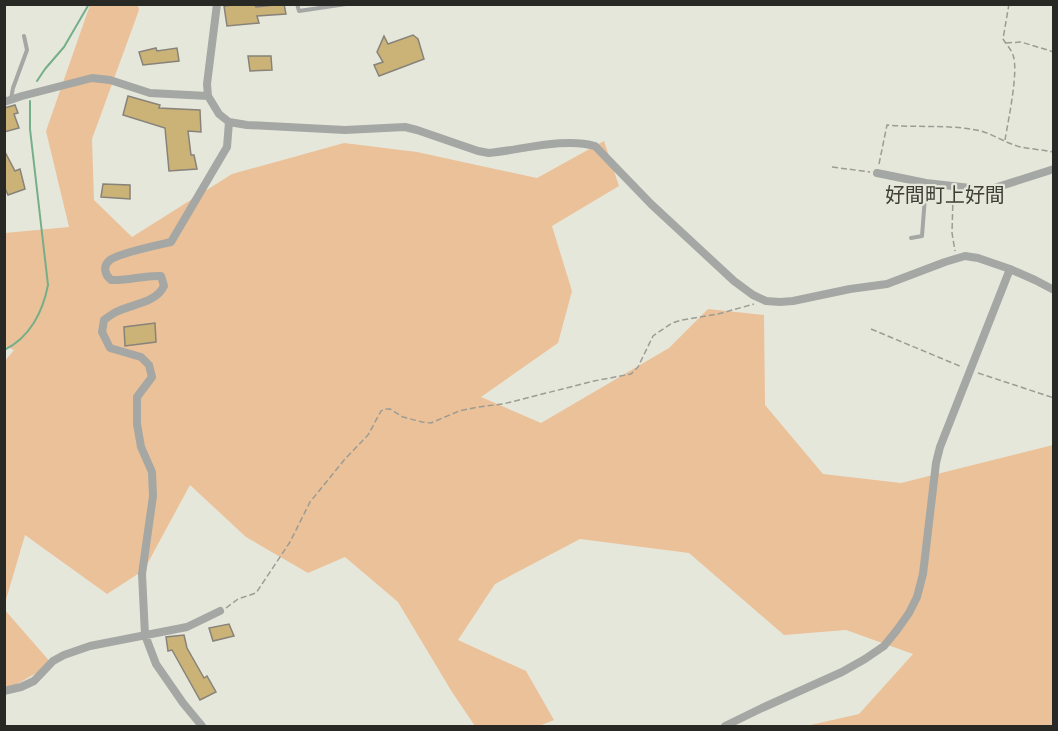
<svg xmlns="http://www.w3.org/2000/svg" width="1058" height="731" font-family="'Exo 2','Noto Sans JP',sans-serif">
<rect width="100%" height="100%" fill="#e6e7db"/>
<!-- green -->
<path fill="#ebc199" d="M 90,5 L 138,5 L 139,10 L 92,139 L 94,200 L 132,237 L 232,174 L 344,143 L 417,152 L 537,178 L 604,141 L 619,186 L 552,226 L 572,291 L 558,343 L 481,397 L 541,423 L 669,348 L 708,309 L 764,315 L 765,405 L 823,474 L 901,483 L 1053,445 L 1053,726 L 806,726 L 859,714 L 913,654 L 846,630 L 784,635 L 689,553 L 580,539 L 495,584 L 458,640 L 526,671 L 554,720 L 539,726 L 475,726 L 452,692 L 398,602 L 345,557 L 308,573 L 246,537 L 190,485 L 144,570 L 107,594 L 25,535 L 5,603 L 4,362 L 14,350 L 5,346 L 5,233 L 69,227 L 46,131 Z
M 4,609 L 52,664 L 5,691 L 4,691 Z"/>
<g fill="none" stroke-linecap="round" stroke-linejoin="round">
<!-- stream -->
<path stroke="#75af89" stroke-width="2" d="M 37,81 L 45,69 L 64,47 L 89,4
M 4,350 C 30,338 43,311 48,285 L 30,129 L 30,101"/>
</g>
<!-- building -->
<path fill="#cbb277" stroke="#87837a" stroke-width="1.5" d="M 242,4 L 255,4 L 256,7 L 284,4 L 286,14 L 257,16 L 259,23 L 227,26 L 224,6 Z
M 413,35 L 418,39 L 424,59 L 379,76 L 374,65 L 383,62 L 377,52 L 384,36 L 388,44 Z
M 156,48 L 157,51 L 177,48 L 179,61 L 143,65 L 139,52 Z
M 248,56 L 271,56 L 272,70 L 250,71 Z
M 128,96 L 160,105 L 159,108 L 200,110 L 201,132 L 188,131 L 191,155 L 194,155 L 197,169 L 169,171 L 165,128 L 123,115 Z
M 15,105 L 18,113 L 14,114 L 19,128 L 4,132 L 4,108 Z
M 4,150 L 15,171 L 20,169 L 25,189 L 8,195 L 4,186 Z
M 103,184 L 130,185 L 130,199 L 101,197 Z
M 155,323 L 156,342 L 125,346 L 124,327 Z
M 229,624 L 234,636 L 213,641 L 209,628 Z
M 184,635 L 187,648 L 204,678 L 207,676 L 216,692 L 200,700 L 172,650 L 168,651 L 166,637 Z"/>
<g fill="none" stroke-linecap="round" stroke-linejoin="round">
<!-- path -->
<path stroke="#9b9c93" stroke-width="1.5" stroke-dasharray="6 3" stroke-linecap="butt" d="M 1006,43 L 1021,42 L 1054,52
M 1005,140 C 1008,121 1019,71 1013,55 C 1011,49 1006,44 1003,39 L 1009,4
M 879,164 L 887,125 C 918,128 950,124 981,131 C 995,135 1007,144 1021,147 C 1031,149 1043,150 1054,152
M 832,167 L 870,172
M 953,196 L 952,233 L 955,251
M 871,329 L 962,367
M 978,373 L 1054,398
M 226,608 L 238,599 L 256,593 L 290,542 L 310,502 L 345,459 L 368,435 L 381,411 L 385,409 L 390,409 L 403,417 L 422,422 L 431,423 L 459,411 L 478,407 L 503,404 L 594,381 L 631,374 L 638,367 L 653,336 L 672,323 L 682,320 L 718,314 L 754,304"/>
<!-- service -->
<path stroke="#a4a7a3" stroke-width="4" d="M 297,4 L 299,11 L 346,4
M 11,99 L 13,88 L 27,50 L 24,36
M 911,238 L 922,236 L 926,184"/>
<!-- minor -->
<path stroke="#a4a7a3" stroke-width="8" d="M 217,4 L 207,84 L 208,96 L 219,114 L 229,122 L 247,125 L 345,130 L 405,127 L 417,130 L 478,151 L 489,153 C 521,150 565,137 595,146 L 651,204 L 734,281 L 753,295 L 766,301 L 780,302 L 793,301 L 850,289 L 887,284 L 945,262 L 965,256 L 978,258 L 1010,269 L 1035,280 L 1054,290
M 4,102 L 22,96 L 92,78 L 110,80 L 150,93 L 208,96
M 877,173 L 926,183 L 988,190 L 1054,169
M 4,691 L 21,687 L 34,681 L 53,661 L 64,655 L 90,646 L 187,627 L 220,611
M 202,726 L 183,703 L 156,664 L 145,635 L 142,574 L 153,496 L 152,472 L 141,447 L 137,424 L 137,397 L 152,377 L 149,365 L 141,357 L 110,348 L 102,332 L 104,320 C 108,317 112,314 116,312 C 132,304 156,303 164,286 L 161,276 C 144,275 128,281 111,280 C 105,275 102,266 110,260 C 119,253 158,245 171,242 L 227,147 L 229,122
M 725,726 L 762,708 L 842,672 L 865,659 L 884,646 L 897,630 L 909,613 L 917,597 L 923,574 L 936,463 L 940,447 L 1010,269"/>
</g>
<g text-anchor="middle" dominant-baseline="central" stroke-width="4.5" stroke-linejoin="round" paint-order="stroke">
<!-- quarter labels -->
<g font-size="20" fill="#3e3e35" stroke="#e6e7db">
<text x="945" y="194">好間町上好間</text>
</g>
</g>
<!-- border -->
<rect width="1058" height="731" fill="none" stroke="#282824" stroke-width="12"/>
</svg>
